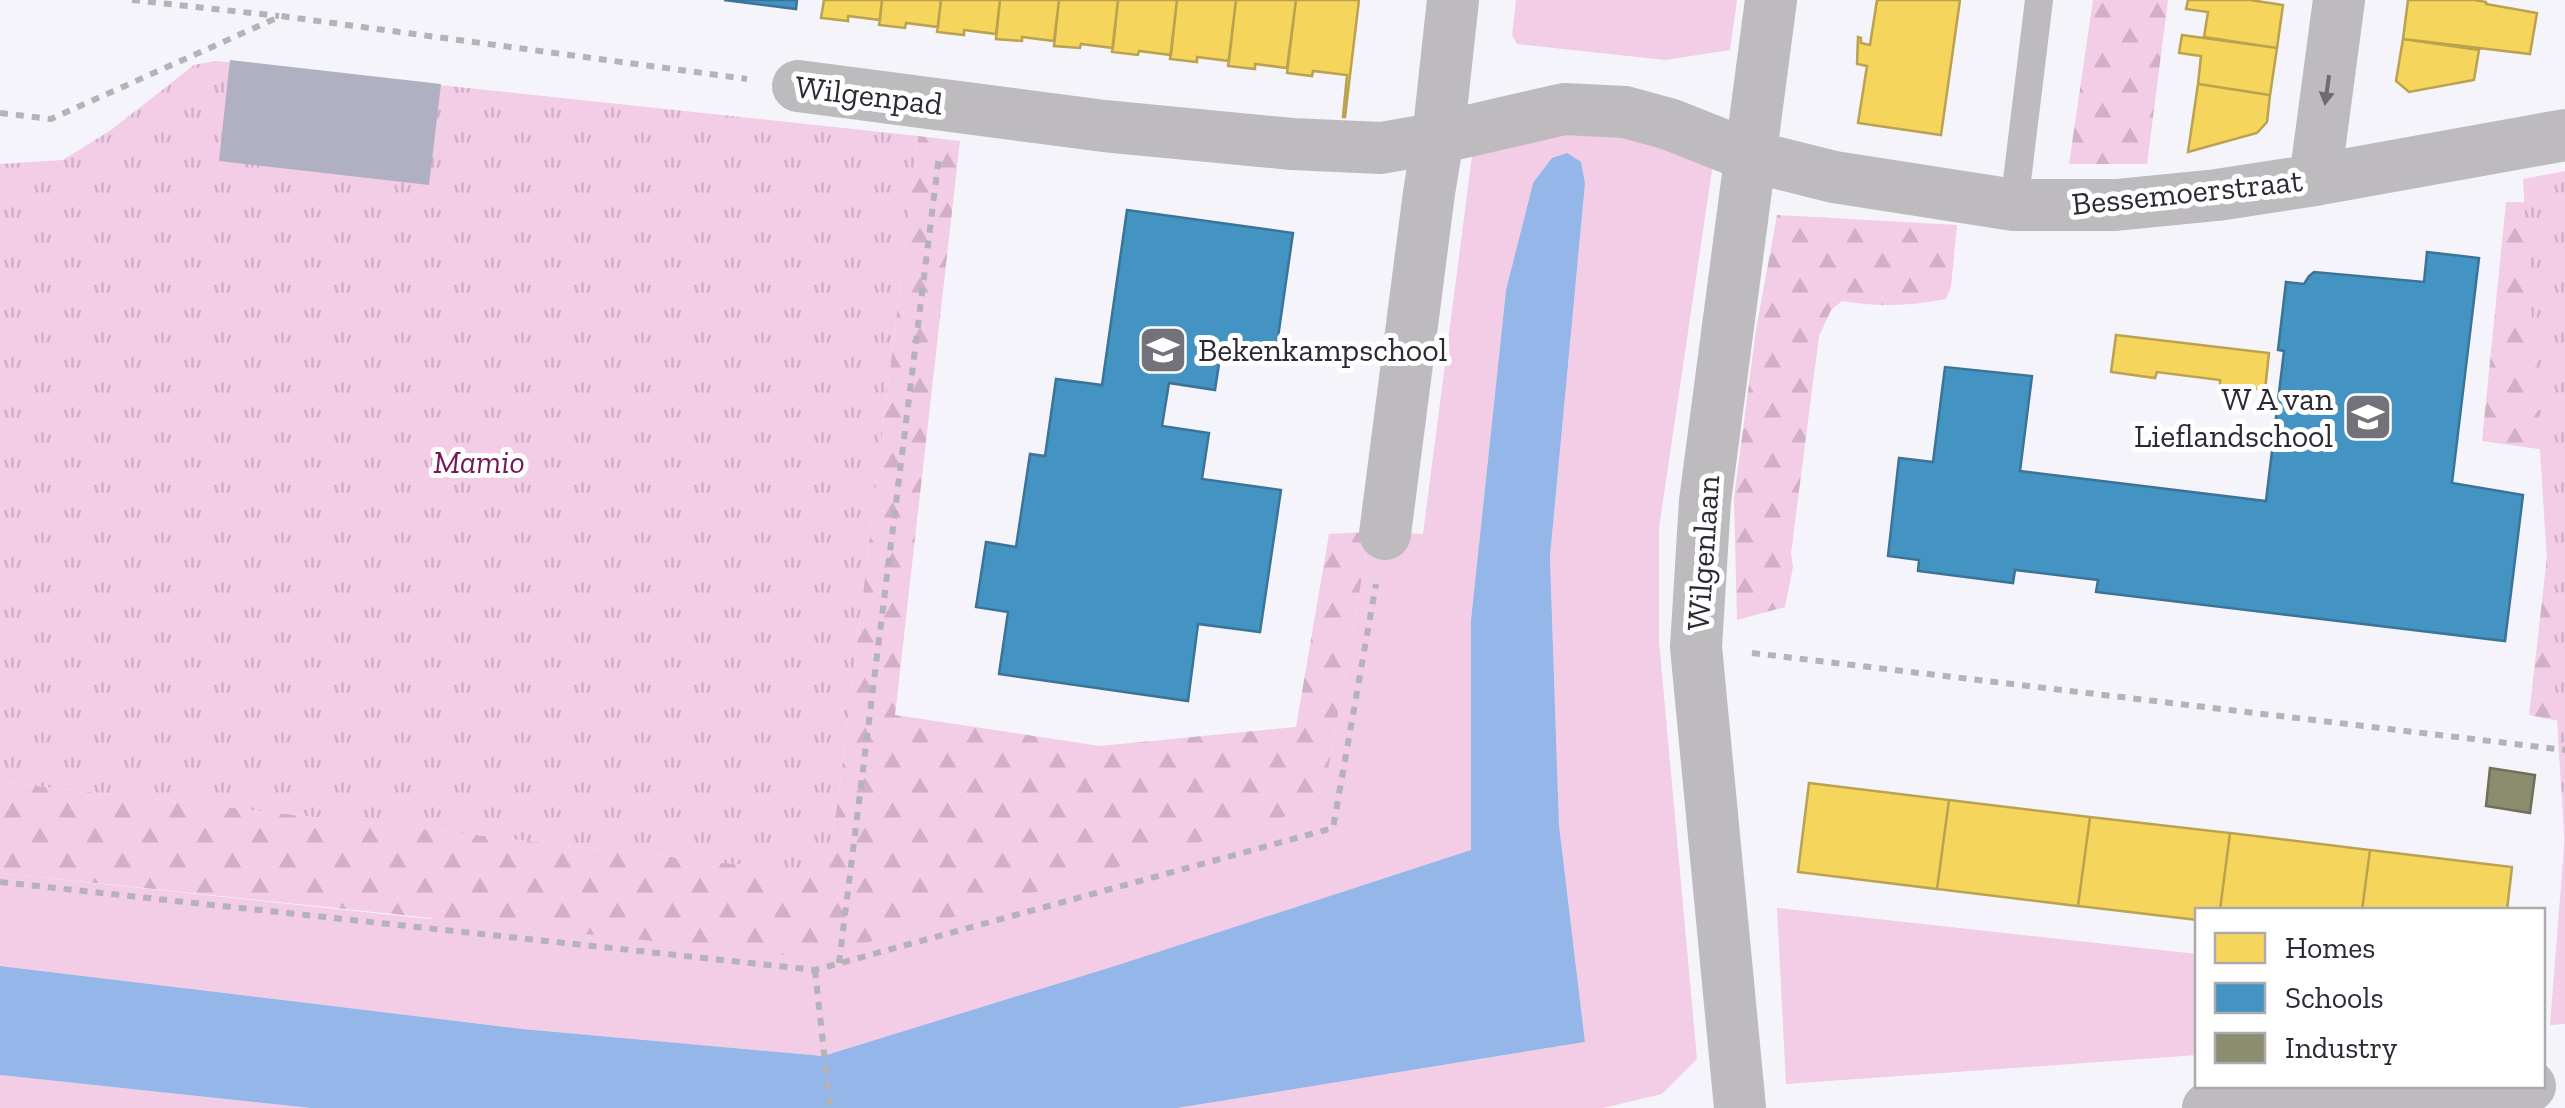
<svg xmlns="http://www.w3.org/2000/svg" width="2565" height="1108" font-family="'Zilla Slab',serif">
<defs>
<pattern id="forest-firs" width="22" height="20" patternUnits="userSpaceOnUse" patternTransform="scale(2.5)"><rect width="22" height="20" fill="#f3cce5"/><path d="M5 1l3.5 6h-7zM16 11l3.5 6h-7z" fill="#d1afc5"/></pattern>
<pattern id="park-tufts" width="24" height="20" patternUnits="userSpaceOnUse" patternTransform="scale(2.5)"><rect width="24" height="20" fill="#f3cce5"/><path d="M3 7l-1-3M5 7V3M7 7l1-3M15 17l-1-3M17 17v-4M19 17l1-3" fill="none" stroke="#d1afc5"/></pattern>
</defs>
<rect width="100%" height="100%" fill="#f5f4fa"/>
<!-- grass -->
<path fill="#f3cce5" d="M 1516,0 L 1737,0 L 1730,50 L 1665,60 L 1517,44 L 1512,35 Z
M 1488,103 L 1716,143 L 1659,528 L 1659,641 L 1697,1059 L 1662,1094 L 1603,1108 L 1177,1108 L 1585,1042 L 1559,825 L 1550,557 L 1585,185 L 1533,183 L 1506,290 L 1471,620 L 1472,850 L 1121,964 L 823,1056 L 523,1029 L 0,966 L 0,873 L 430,919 L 1325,788 L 1370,532 L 1423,534 L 1475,133 Z
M 2565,834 L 2565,1024 L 2550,1025 Z
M 1777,908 L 2197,954 L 2197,1055 L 1786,1084 Z
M 0,1075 L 311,1108 L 0,1108 Z"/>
<!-- forest -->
<path fill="url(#forest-firs)" d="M 2093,0 L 2168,0 L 2147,164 L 2069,164 Z
M 918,136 L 960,141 L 895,715 L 1100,746 L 1296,727 L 1329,534 L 1370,532 L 1325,788 L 1306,810 L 873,941 L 806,957 L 0,873 L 0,782 L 825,874 L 838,800 Z
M 2506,202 L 2565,203 L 2565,722 L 2529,715 L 2559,452 L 2482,441 Z
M 1777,215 L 1957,225 L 1951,287 L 1946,299 C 1911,306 1878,307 1842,301 L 1831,310 L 1819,336 L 1791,553 L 1793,567 L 1785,607 L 1737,620 L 1734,498 L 1756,330 Z"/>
<!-- park -->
<path fill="url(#park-tufts)" d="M 215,61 L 918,136 L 838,800 L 825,874 L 0,782 L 0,164 L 63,160 L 111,130 L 194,65 Z
M 2565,171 L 2565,848 L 2523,179 Z"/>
<!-- water -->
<path fill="#95b6e8" d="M 1567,153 L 1581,162 L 1585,184 L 1550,557 L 1559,825 L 1585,1042 L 1177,1108 L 311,1108 L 0,1075 L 0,966 L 523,1029 L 823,1056 L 1121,964 L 1471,850 L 1471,620 L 1506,290 L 1533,183 L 1552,158 Z"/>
<!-- homes -->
<path fill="#f6d55c" stroke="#baa250" stroke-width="2.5" d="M 824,0 L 882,0 L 880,20 L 848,16 L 848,21 L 821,18 Z
M 882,0 L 941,0 L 938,27 L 906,23 L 905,28 L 879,25 Z
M 941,0 L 1000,0 L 996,34 L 964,30 L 964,35 L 937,32 Z
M 1000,0 L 1059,0 L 1054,41 L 1022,37 L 1022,41 L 996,39 Z
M 1059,0 L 1118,0 L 1113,48 L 1081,44 L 1080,48 L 1054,46 Z
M 1118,0 L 1177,0 L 1171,55 L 1139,51 L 1138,55 L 1112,52 Z
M 1177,0 L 1236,0 L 1229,61 L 1197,57 L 1197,62 L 1170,59 Z
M 1236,0 L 1296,0 L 1287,68 L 1255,64 L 1255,69 L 1228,66 Z
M 1296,0 L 1359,0 L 1345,117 L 1343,117 L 1347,75 L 1313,71 L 1312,76 L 1287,73 Z
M 1877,0 L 1960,0 L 1941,135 L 1858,123 L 1867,66 L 1857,64 L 1858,37 L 1861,38 L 1861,43 L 1870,45 Z
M 2188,0 L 2250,0 L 2283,5 L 2277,48 L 2204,37 L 2208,12 L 2186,9 Z
M 2408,0 L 2475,0 L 2486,2 L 2486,4 L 2537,13 L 2530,54 L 2403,39 Z
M 2182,35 L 2277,48 L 2270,95 L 2198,84 L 2201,56 L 2179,53 Z
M 2403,39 L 2479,50 L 2474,80 L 2409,92 L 2396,81 Z
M 2198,84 L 2270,95 L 2267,122 L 2257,133 L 2188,152 Z
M 2116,335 L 2269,353 L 2265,390 L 2220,385 L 2220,380 L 2157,372 L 2155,378 L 2111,372 Z
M 1809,783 L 1949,800 L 1937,889 L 1798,872 Z
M 1949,800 L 2090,817 L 2078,906 L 1937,889 Z
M 2090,817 L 2230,833 L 2220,910 L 2198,910 L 2198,920 L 2078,906 Z
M 2230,833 L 2370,850 L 2362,910 L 2220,910 Z
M 2370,850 L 2512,867 L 2507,910 L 2362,910 Z"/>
<!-- schools -->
<path fill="#4393c3" stroke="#3c7498" stroke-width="2.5" d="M 724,0 L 797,0 L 796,9 Z
M 1127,210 L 1293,233 L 1276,351 L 1222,344 L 1215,390 L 1169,383 L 1162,426 L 1209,433 L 1202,479 L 1281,490 L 1260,632 L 1198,624 L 1188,701 L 999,674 L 1008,612 L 976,607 L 986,542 L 1016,547 L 1030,454 L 1045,456 L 1056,379 L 1102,385 Z
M 2427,252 L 2479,258 L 2452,483 L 2523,495 L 2505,641 L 2096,592 L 2098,580 L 2015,570 L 2013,583 L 1918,571 L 1919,560 L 1888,556 L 1899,458 L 1933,462 L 1945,367 L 2032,376 L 2020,471 L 2266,501 L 2284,351 L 2278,350 L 2286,282 L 2304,284 L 2309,276 L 2314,272 L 2424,282 Z"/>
<!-- industry -->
<path fill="#8c8c6e" stroke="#706f5c" stroke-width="2.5" d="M 2490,768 L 2535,775 L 2530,813 L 2486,806 Z"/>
<!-- building -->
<path fill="#afb0c1" d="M 230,60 L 441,84 L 429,185 L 219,161 Z"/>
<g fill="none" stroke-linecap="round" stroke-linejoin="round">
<!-- path -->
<path stroke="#b5b3b8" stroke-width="6" stroke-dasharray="8 8" stroke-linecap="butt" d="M 132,0 L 279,16
M 0,113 L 51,119 L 281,16 L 747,79
M 1752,653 L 2565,750
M 0,882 L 815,970 L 1333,828 L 1376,584
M 839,963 L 939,156
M 815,970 L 830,1108"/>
<!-- lane -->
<path stroke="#bebbbe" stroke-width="28" d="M 2014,205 L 2039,0"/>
<!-- street -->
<path stroke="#bebbbe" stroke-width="52" d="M 798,86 L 1104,126 L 1292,144 L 1381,148 L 1438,138 L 1564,109 L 1625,112 L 1669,124 L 1750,156 L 1834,177 L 2014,205 L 2116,205 L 2217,195 L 2315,180 L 2565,135
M 2315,180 L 2339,0
M 1385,534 L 1429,193 L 1438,138 L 1453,0
M 1740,1108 L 1696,647 L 1705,501 L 1771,0
M 2208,1108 L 2530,1086"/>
</g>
<!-- one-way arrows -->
<defs><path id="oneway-solid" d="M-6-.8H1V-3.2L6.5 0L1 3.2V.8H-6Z" transform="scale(2.5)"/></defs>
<use fill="#6e6b72" href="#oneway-solid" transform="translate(2327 90) rotate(98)"/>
<!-- icons -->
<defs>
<g id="school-square" transform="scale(2.5)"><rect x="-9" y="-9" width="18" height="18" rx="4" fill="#737179" stroke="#fff"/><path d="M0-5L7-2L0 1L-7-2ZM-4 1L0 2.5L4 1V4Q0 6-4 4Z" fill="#fff"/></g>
</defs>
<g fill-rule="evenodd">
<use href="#school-square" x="1163" y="350"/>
<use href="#school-square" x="2368" y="417"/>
</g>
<g text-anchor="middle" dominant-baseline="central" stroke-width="10" stroke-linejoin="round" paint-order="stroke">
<!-- street labels -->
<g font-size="32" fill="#2d2a33" stroke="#fff">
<text transform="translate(869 95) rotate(7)">Wilgenpad</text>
<text transform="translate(2187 192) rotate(-6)">Bessemoerstraat</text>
<text transform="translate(1703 553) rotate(-86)">Wilgenlaan</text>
</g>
<!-- poi labels -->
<g font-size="32" fill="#2d2a33" stroke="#fff" text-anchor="start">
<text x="1198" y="350">Bekenkampschool</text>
<text x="2333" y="399" text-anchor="end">W A van<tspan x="2333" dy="37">Lieflandschool</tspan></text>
</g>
<!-- park labels -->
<g font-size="32" font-style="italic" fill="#751859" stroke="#fff">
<text x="479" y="462">Mamio</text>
</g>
</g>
<!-- legend -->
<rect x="2195" y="908" width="350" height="180" fill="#ffffff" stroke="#abaaad" stroke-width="2.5"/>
<rect x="2215" y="933" width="50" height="30" fill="#f6d55c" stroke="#abaaad" stroke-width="2.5"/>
<text x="2285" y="958" font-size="30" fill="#2d2a33">Homes</text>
<rect x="2215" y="983" width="50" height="30" fill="#4393c3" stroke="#abaaad" stroke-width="2.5"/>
<text x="2285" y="1008" font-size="30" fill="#2d2a33">Schools</text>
<rect x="2215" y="1033" width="50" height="30" fill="#8c8c6e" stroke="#abaaad" stroke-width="2.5"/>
<text x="2285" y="1058" font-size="30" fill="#2d2a33">Industry</text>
</svg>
